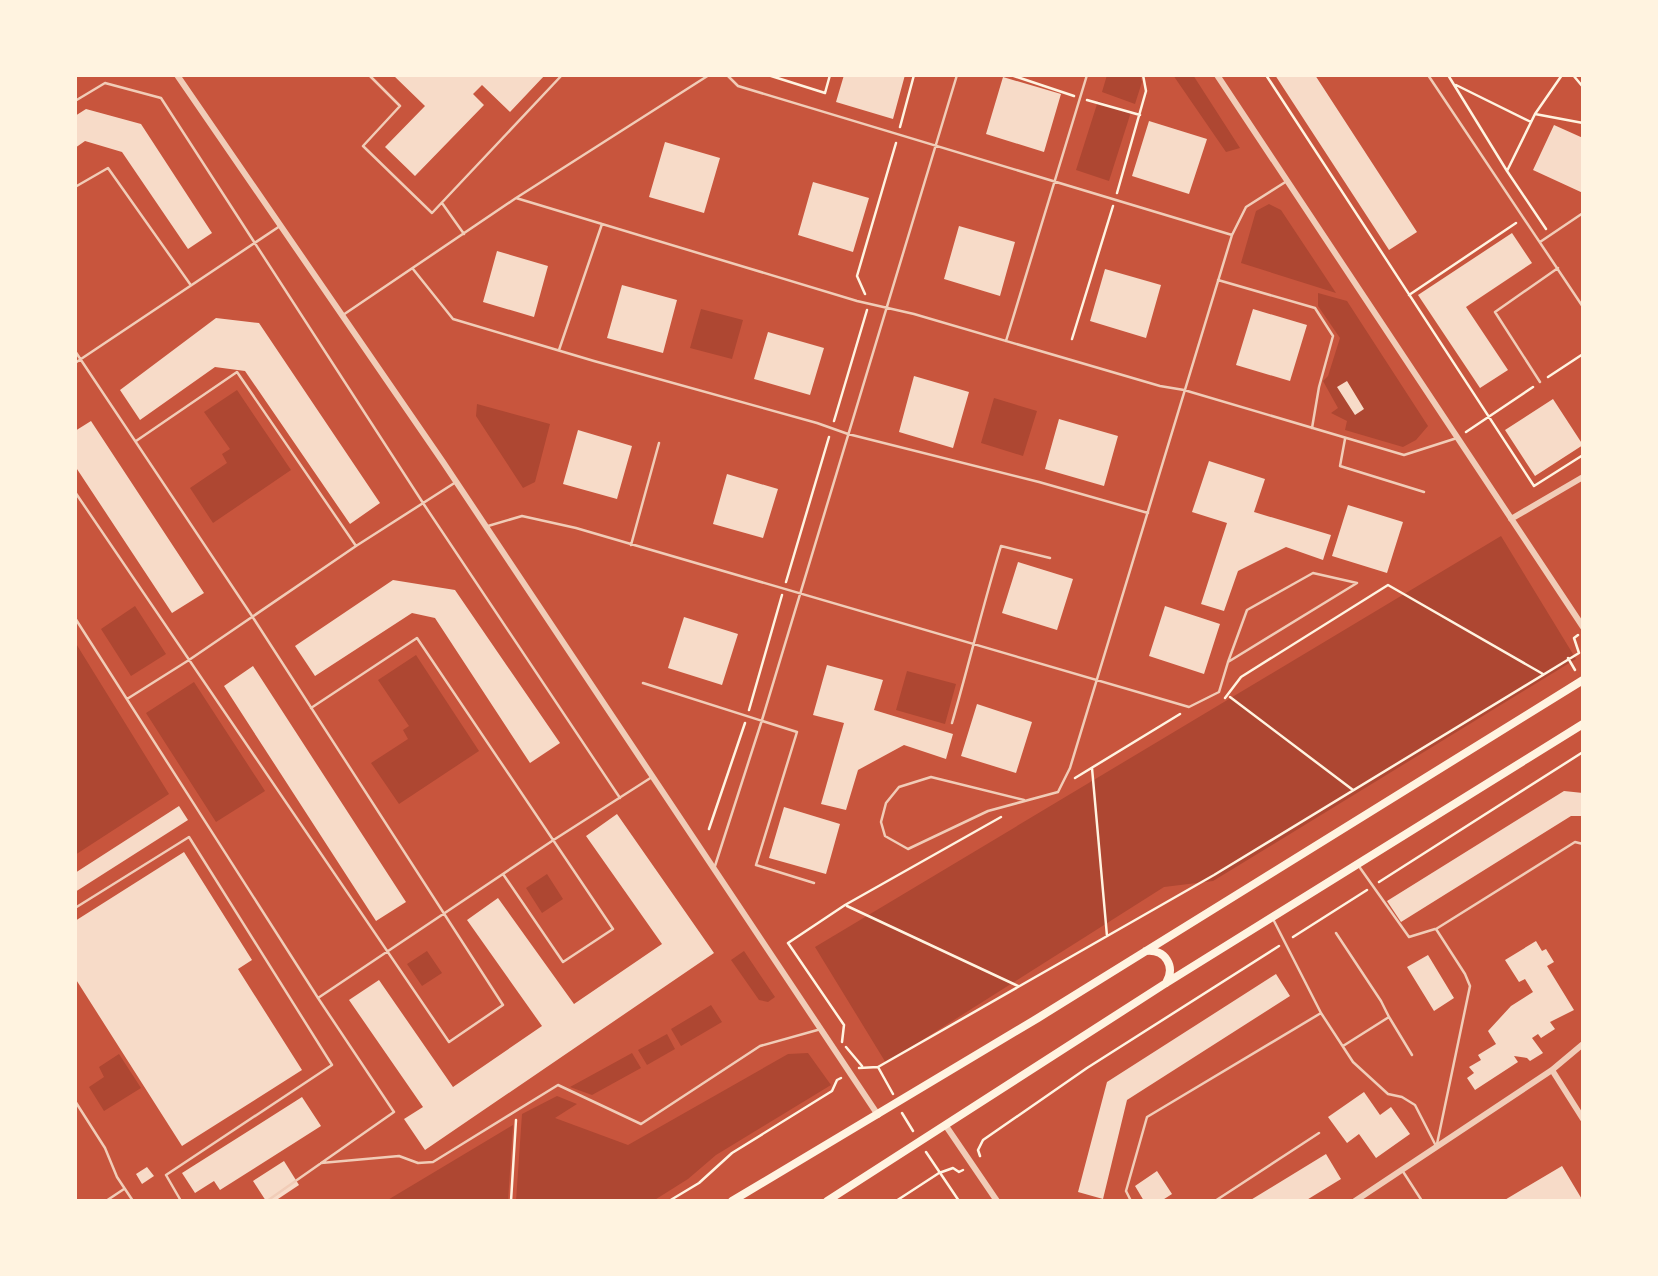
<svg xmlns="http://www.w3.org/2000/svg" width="1658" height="1276" font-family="Commissioner,sans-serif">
<rect width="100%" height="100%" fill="#c8553d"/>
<!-- green -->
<path fill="#ae4732" d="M 1107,75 L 1140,75 L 1142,82 L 1135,104 L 1102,92 Z
M 1173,75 L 1193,75 L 1240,148 L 1226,152 Z
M 1098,101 L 1131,112 L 1109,181 L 1076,170 Z
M 1269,204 L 1281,210 L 1336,293 L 1241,263 L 1256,211 Z
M 1318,293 L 1347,301 L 1428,426 L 1416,440 L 1403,447 L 1345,430 L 1347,421 L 1331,413 L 1338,408 L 1323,381 L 1328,376 L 1340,338 L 1318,306 Z
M 701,309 L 743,320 L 732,359 L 690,348 Z
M 237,390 L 291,470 L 213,523 L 190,488 L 227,463 L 222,454 L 230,449 L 204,412 Z
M 994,398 L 1037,411 L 1023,456 L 981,443 Z
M 477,404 L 550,424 L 535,482 L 523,488 L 476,416 Z
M 1501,536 L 1576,659 L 1213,881 L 1164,887 L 886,1063 L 815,947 Z
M 135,606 L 166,654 L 131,676 L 101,629 Z
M 75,642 L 169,794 L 75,855 Z
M 416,655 L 479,751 L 399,804 L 371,763 L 408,739 L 403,730 L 409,726 L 378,680 Z
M 907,671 L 956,684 L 945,724 L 896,710 Z
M 194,682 L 265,791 L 216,822 L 146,713 Z
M 547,874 L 563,899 L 542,913 L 526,888 Z
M 427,951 L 442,973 L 422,986 L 407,964 Z
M 744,951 L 775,997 L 768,1002 L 759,1000 L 731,960 Z
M 711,1005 L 722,1022 L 681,1046 L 671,1029 Z
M 667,1034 L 675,1049 L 647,1065 L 638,1050 Z
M 632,1053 L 641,1068 L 592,1095 L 570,1087 Z
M 808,1053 L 831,1085 L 716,1155 L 688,1179 L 653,1201 L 516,1201 L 522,1114 L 557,1096 L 577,1104 L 555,1118 L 628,1145 L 788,1054 Z
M 119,1054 L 141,1088 L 104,1111 L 89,1087 L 104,1077 L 99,1067 Z
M 513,1125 L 508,1201 L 386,1201 Z"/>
<!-- building -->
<path fill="#f7dbc8" d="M 393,75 L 545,75 L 510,112 L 482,85 L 473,94 L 484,105 L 415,176 L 385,147 L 425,106 Z
M 844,75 L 905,75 L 893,119 L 836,102 Z
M 1275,75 L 1315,75 L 1417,232 L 1389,250 Z
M 1003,77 L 1061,94 L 1044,152 L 986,134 Z
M 86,109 L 141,124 L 212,233 L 188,249 L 122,152 L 85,141 L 75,148 L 75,116 Z
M 1149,121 L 1207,139 L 1189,194 L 1132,176 Z
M 1554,125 L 1583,138 L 1583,193 L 1533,170 Z
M 665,142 L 720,158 L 704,213 L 649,197 Z
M 813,182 L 869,198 L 853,252 L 798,235 Z
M 959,226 L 1015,242 L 1000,296 L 944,279 Z
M 1512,233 L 1532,263 L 1466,307 L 1508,370 L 1480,388 L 1418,295 Z
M 497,251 L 548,266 L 534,317 L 483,302 Z
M 1105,269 L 1161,285 L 1146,338 L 1090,321 Z
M 622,285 L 677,300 L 663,353 L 607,338 Z
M 1253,309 L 1307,325 L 1290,381 L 1236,365 Z
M 216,318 L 259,323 L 380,503 L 350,524 L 245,371 L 215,367 L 140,420 L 120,390 Z
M 768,332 L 824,348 L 810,395 L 754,379 Z
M 914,376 L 969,392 L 953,448 L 899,432 Z
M 1347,381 L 1364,409 L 1355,415 L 1337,387 Z
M 1553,399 L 1583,445 L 1535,476 L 1505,430 Z
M 1059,419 L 1118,436 L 1104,486 L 1045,469 Z
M 91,421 L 204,593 L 172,613 L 75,466 L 75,431 Z
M 578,430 L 632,446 L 617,499 L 563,484 Z
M 1209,461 L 1265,479 L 1254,512 L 1331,535 L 1323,560 L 1286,547 L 1238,571 L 1224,611 L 1201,604 L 1227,523 L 1192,512 Z
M 727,474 L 778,489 L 763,538 L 713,524 Z
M 1348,505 L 1403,522 L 1387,573 L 1332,556 Z
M 1018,562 L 1073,579 L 1057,630 L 1002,613 Z
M 393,580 L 455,590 L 560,743 L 530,763 L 435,618 L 412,613 L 315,676 L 295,646 Z
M 1165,606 L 1220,624 L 1204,674 L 1149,656 Z
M 684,617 L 738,634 L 722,685 L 668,668 Z
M 827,665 L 883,680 L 874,710 L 953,734 L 946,759 L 904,745 L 858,770 L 846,810 L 821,804 L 844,723 L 813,715 Z
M 253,666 L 406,902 L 376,921 L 224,686 Z
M 977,704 L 1032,722 L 1016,773 L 961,756 Z
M 1564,791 L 1583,793 L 1583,816 L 1571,816 L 1401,922 L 1387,901 Z
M 179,806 L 188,820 L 75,892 L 75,873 Z
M 784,807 L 840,824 L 826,874 L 769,858 Z
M 617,814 L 714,953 L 425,1150 L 404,1119 L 423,1107 L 349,1000 L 379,980 L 453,1087 L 542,1026 L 467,920 L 498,898 L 574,1004 L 662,944 L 586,836 Z
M 184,852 L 252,960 L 238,969 L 302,1070 L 182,1146 L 75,978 L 75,921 Z
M 1536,941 L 1542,951 L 1546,949 L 1554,962 L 1547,966 L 1574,1010 L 1550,1022 L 1555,1029 L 1541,1038 L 1538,1034 L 1532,1038 L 1543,1053 L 1530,1061 L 1527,1058 L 1514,1056 L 1518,1062 L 1475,1090 L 1467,1078 L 1474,1073 L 1469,1067 L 1481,1060 L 1478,1055 L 1496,1044 L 1488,1031 L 1511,1006 L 1533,992 L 1525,979 L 1519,982 L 1505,960 Z
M 1428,955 L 1454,998 L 1434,1011 L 1407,967 Z
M 1276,974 L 1290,996 L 1127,1100 L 1103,1199 L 1078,1192 L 1107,1082 Z
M 1364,1092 L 1380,1115 L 1391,1107 L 1410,1134 L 1376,1158 L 1359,1134 L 1347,1143 L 1328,1117 Z
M 302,1097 L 321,1126 L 220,1190 L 214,1181 L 195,1193 L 182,1173 Z
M 1326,1154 L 1341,1179 L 1305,1201 L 1249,1201 Z
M 284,1161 L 299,1185 L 275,1201 L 266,1201 L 253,1181 Z
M 1562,1166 L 1583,1201 L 1503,1201 Z
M 147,1167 L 154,1176 L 142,1184 L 136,1174 Z
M 1157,1171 L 1172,1194 L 1161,1201 L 1144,1201 L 1135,1186 Z"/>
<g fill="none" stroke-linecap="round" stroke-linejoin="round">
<!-- path -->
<path stroke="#fff3e0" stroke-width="2.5" d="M 768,75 L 825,93 L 830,75
M 1011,75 L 1074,96
M 1266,75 L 1534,486 L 1583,455
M 1448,75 L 1507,171
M 1573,75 L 1583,87
M 75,76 L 77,75
M 1456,85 L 1531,122
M 1087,100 L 1140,115
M 1535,114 L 1562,75
M 900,127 L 914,75
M 1117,193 L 1146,91 L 1143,75
M 1546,229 L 1507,171 L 1535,114 L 1583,123
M 865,294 L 857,276 L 896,143
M 1409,295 L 1516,223
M 1072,339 L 1113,206
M 1548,377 L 1583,354
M 834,421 L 867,310
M 1466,432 L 1533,387
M 786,582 L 829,437
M 1568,658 L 1575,670
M 1230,697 L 1353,790
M 1225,698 L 1241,677 L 1388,585 L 1543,674
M 749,710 L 782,595
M 1092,768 L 1107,936
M 1075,778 L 1180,714
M 709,829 L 745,723
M 1379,882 L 1583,752
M 847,906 L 1018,986
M 1293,937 L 1367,890
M 842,1042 L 844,1025 L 788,943 L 845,905 L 1001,817
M 846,1047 L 862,1066
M 878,1067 L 893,1094
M 859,1068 L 878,1067 L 1214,875 L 1579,653 L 1574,638 L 1578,635
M 902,1113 L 913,1131
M 926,1152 L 959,1201
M 980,1156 L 978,1150 L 983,1140 L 1087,1068 L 1279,946
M 511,1201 L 516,1120
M 669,1201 L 699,1183 L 732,1153 L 832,1091 L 837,1080 L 841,1078
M 896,1201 L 939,1173 L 953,1168 L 959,1172 L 963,1170"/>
<!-- service -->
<path stroke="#f1ccb7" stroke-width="2.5" d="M 369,75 L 400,106 L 363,146 L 432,213 L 562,75
M 727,75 L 738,86 L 1232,235
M 1428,75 L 1583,307
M 75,101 L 105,83 L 161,98 L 423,503 L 620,798
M 75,187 L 108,168 L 190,284
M 516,198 L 857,301 L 914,314 L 1160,386 L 1184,390 L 1404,455 L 1457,438
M 442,203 L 464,234
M 1540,242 L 1583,213
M 413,269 L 453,319 L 594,361 L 817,423 L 848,434 L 1039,482 L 1148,513
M 1218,280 L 1315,308 L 1333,336 L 1319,387 L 1312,428
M 343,315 L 516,198 L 709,75
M 1006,341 L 1087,75
M 559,350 L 602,224
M 75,351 L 252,616 L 503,1005 L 449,1042 L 75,492
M 75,363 L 280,226
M 1540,382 L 1495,312 L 1558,268
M 1345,439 L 1340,466 L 1424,492
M 136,441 L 237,372 L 356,546
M 488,526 L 522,516 L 576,528 L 1189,707 L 1219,692 L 1228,662 L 1357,583 L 1313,573 L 1247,610 L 1228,662
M 631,545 L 659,443
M 75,618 L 318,998
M 643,683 L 797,732 L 756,865 L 814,883
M 127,699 L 189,660 L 356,546 L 456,482
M 311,708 L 417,638 L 613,929 L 563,962 L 503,874
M 952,723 C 969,664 983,605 1001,546 L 1050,558
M 1024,800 L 931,777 L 899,787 L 886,803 L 881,822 L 885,836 L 908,849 L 988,811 L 1058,792 L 1070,768 L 1232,235 L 1246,207 L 1287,181
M 1358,865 L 1409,937 L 1435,929
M 714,869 L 762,720 L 957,75
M 75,908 L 189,837 L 332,1065 L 166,1175 L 181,1201
M 1273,919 L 1321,1013
M 1336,933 L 1381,1001 L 1389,1017 L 1343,1046
M 1389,1017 L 1412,1055
M 75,1101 L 105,1148 L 117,1177 L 133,1201
M 1437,1144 L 1470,986 L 1465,974 L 1436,929 L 1575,842 L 1583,844
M 321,1163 L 399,1156 L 418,1163 L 433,1162 L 558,1085 L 641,1124 L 760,1046 L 821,1029
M 1402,1170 L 1422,1201
M 106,1201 L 124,1189
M 267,1201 L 394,1112 L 318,998 L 552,841 L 652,777
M 1131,1201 L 1126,1191 L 1147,1117 L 1321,1013 L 1353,1062 L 1388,1094 L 1402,1097 L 1415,1105 L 1436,1146
M 1215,1201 L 1319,1133"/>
<!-- minor -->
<path stroke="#f1ccb7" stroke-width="6" d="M 177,75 L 443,462 L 878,1115
M 1217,75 L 1583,627
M 1511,519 L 1583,477
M 1552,1070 L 1583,1119
M 946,1126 L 997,1201
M 1355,1201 L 1552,1070 L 1583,1044"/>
<!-- secondary -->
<path stroke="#fff3e0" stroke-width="8" d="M 1146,951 C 1165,949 1176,966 1166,983
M 732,1201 L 1038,1018 L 1583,680
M 827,1201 L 1163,985 L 1583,724"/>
</g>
<!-- border -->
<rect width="1658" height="1276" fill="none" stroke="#fff3e0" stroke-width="154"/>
</svg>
